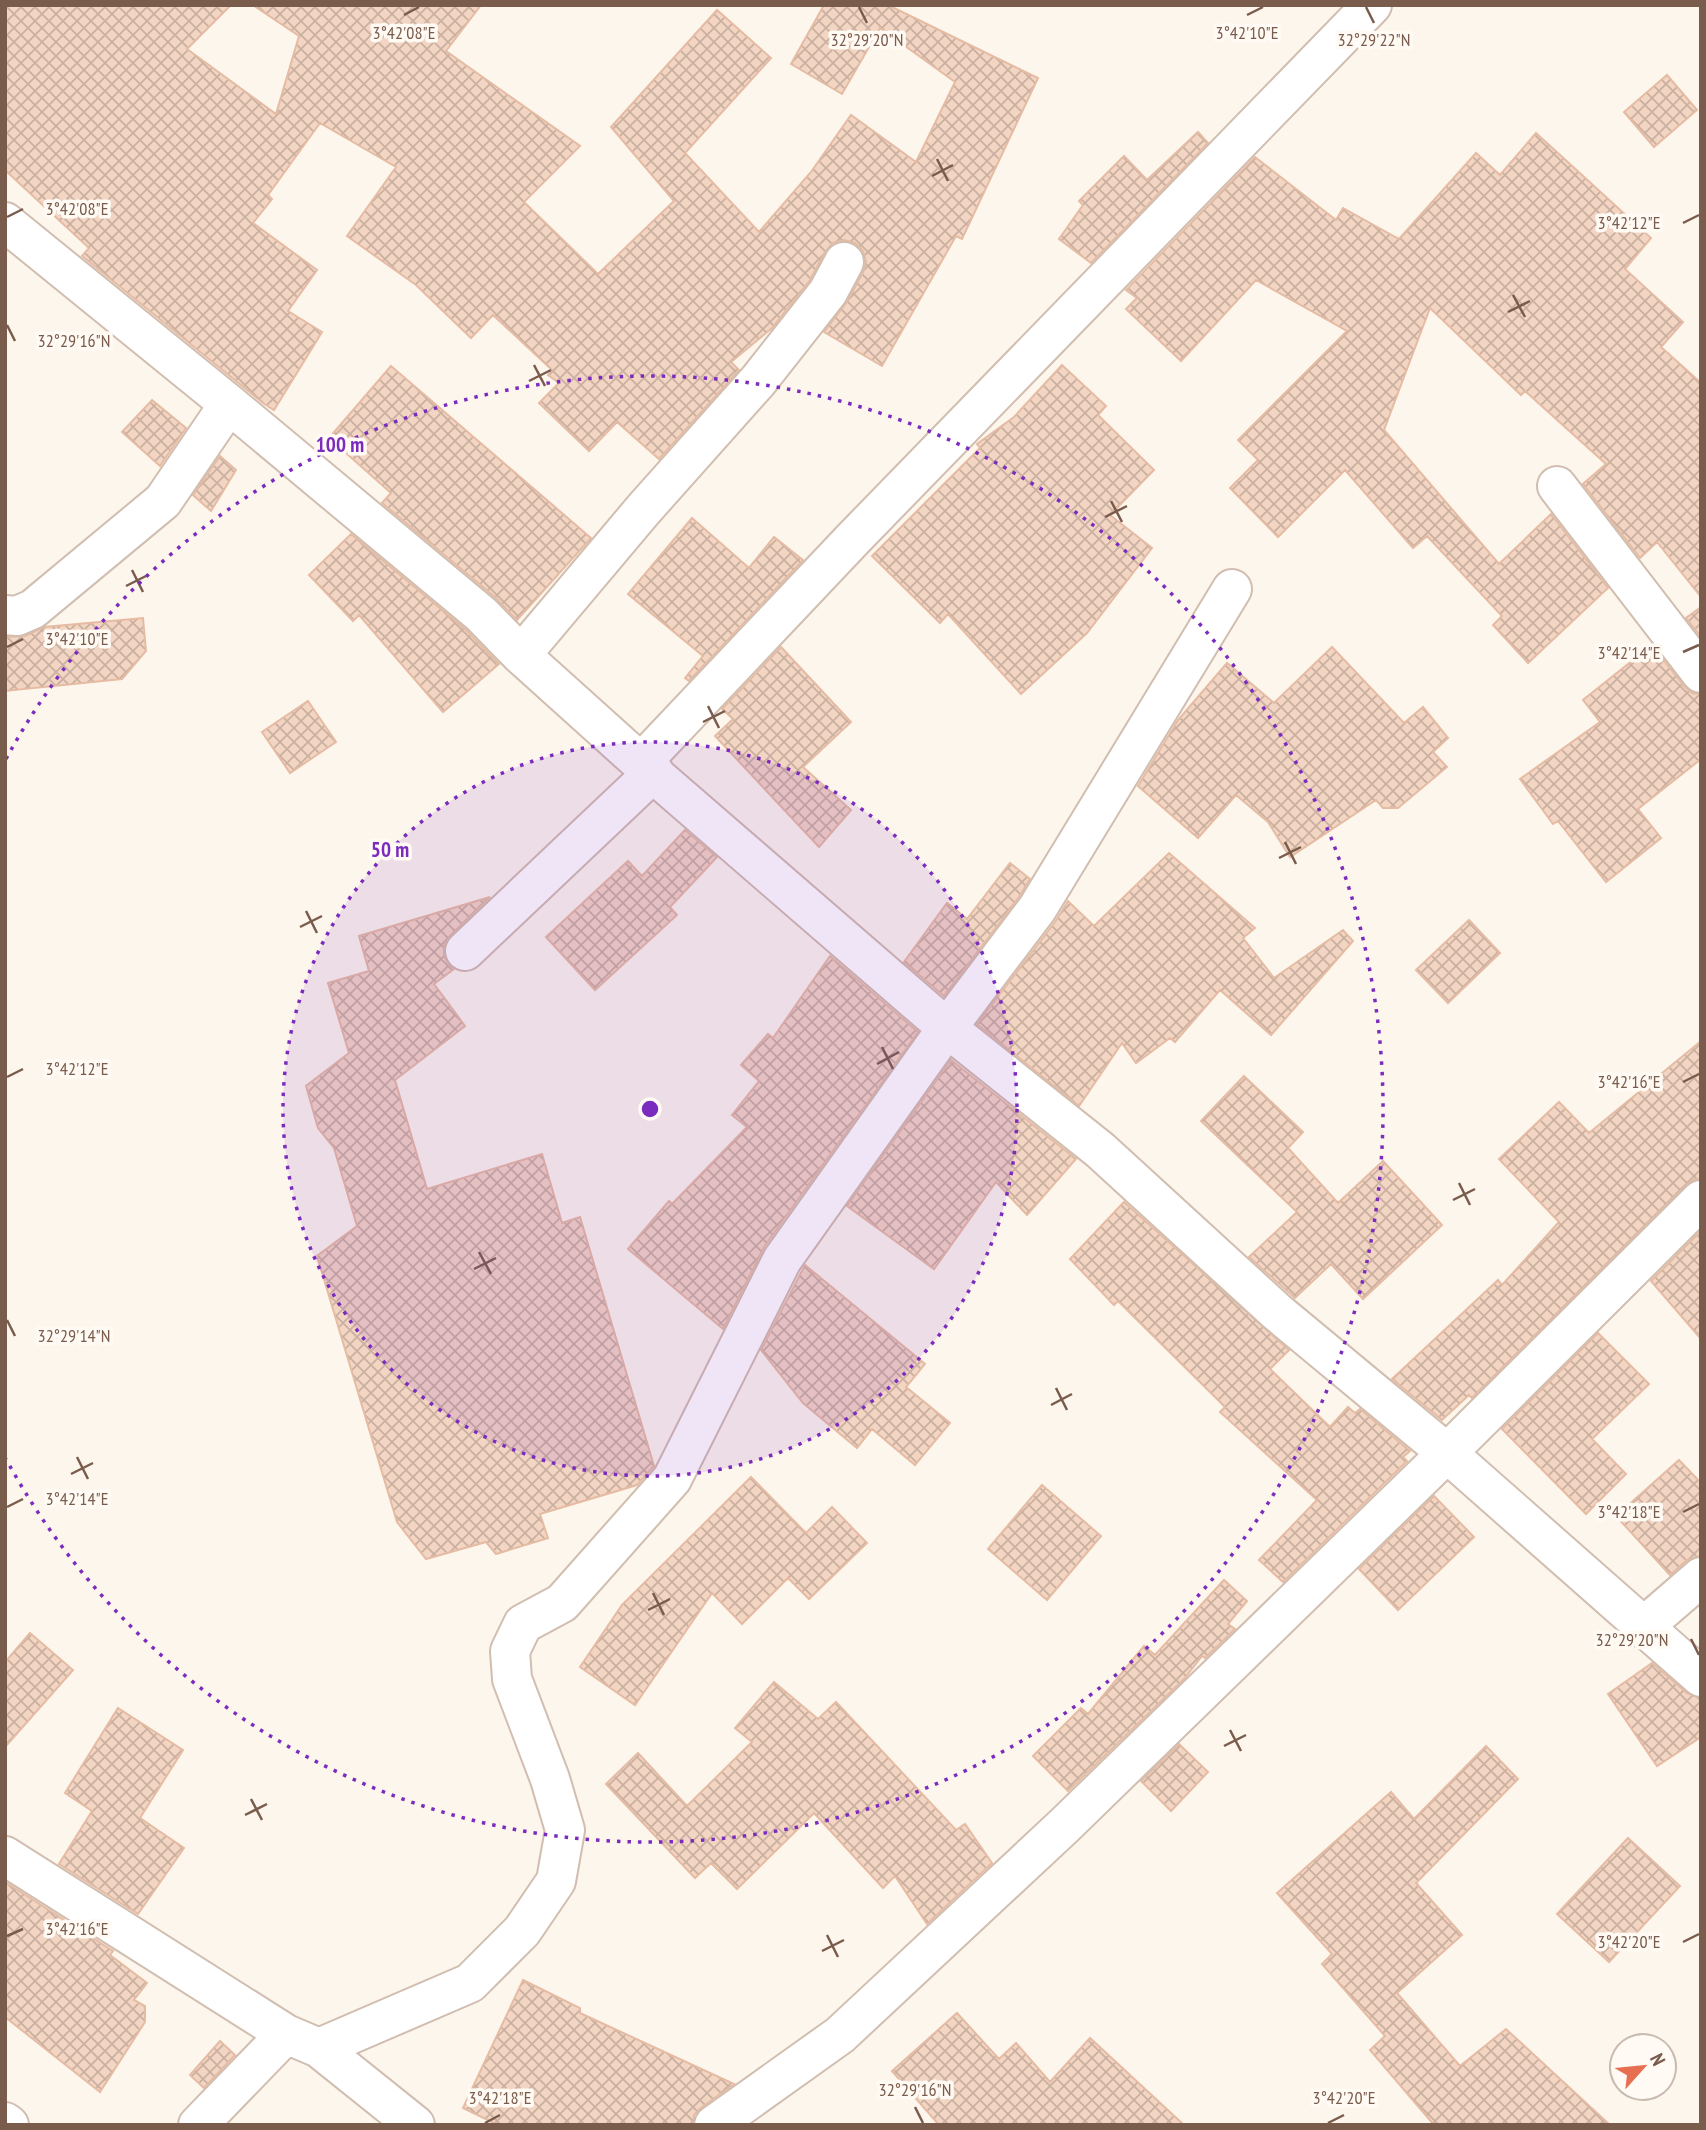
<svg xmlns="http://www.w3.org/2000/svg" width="1706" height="2130" font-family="'PT Sans Narrow',sans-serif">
<defs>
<pattern id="building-cross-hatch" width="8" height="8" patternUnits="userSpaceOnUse" patternTransform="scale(1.75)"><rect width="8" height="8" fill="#f3d5c3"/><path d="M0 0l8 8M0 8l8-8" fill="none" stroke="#cab0a1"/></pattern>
</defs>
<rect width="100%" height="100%" fill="#fdf6ec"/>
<!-- building -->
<path fill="url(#building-cross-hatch)" stroke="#e6bba3" stroke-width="2" d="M 5,5 L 231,5 L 187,49 L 276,114 L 299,36 L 253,5 L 481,5 L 446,51 L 580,146 L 524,202 L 598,274 L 674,201 L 611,127 L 717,10 L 771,58 L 685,153 L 759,232 L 811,172 L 851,115 L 916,162 L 955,82 L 880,28 L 842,94 L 791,64 L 824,5 L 893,5 L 892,7 L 1038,78 L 962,239 L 956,236 L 882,366 L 824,332 L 847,302 L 863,272 L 866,262 L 863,251 L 855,243 L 844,240 L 833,243 L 825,252 L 810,280 L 772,328 L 731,362 L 739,370 L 659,459 L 617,422 L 589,451 L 539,403 L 559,383 L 548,375 L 552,370 L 493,315 L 471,338 L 416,285 L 347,236 L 396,167 L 320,123 L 268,195 L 272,199 L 253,223 L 317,270 L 288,311 L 322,332 L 274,410 L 263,403 L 82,256 L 89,248 L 5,170 Z
M 1667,75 L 1697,110 L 1654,147 L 1624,112 Z
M 1198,132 L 1208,143 L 1091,263 L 1059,239 L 1083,205 L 1079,201 L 1124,156 L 1147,180 Z
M 1536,133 L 1651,238 L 1625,269 L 1683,322 L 1661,347 L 1701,383 L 1701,597 L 1657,542 L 1640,558 L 1583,484 L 1606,464 L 1525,391 L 1521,395 L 1430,308 L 1384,430 L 1499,564 L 1551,514 L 1608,588 L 1528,663 L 1493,625 L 1502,616 L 1427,536 L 1413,548 L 1345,470 L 1278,537 L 1230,488 L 1258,460 L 1238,440 L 1347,331 L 1256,280 L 1181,361 L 1126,309 L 1137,298 L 1126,290 L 1255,157 L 1336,220 L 1343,208 L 1399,239 L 1476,153 L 1500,175 Z
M 1062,365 L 1106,406 L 1098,415 L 1154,470 L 1110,515 L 1152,548 L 1087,633 L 1021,694 L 948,614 L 940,623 L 872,556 L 980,448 L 977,444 L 1014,417 Z
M 391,366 L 591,538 L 517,620 L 495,597 L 382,503 L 391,493 L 329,438 Z
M 152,400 L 186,428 L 160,466 L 122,432 Z
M 220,456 L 236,470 L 211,511 L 193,495 Z
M 692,518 L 749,568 L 774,537 L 803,560 L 689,681 L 685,678 L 703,656 L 628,594 Z
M 351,534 L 466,630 L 499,664 L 443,712 L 359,615 L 353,621 L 309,575 Z
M 1701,607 L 1701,637 L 1686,618 Z
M 143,618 L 146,651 L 122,679 L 5,691 L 5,637 L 25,636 L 44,627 Z
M 1652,645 L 1684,686 L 1692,693 L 1701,694 L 1701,759 L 1638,809 L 1661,838 L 1606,882 L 1558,821 L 1553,824 L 1520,779 L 1600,722 L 1583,700 Z
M 781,647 L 851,722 L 803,767 L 851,810 L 819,847 L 715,736 L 733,719 L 722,709 Z
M 1332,647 L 1404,723 L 1423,707 L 1448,738 L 1433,752 L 1447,767 L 1398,808 L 1383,808 L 1376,800 L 1290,857 L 1268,822 L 1236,795 L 1198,838 L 1138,786 L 1178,720 L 1227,663 L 1274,703 Z
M 308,701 L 336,742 L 290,773 L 262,732 Z
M 685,830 L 717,857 L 670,907 L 677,915 L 595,990 L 546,937 L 628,861 L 642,876 Z
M 1169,853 L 1255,928 L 1243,938 L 1274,978 L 1343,930 L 1353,941 L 1271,1035 L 1220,990 L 1175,1042 L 1170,1038 L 1136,1063 L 1122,1043 L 1079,1106 L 977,1024 L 1055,922 L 1068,901 L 1094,926 Z
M 1010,863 L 1030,879 L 1019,897 L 944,996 L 904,962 L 947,903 L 967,919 Z
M 490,897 L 450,936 L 444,945 L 444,955 L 449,965 L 454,969 L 434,984 L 465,1026 L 395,1080 L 427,1189 L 542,1154 L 562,1223 L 580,1217 L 654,1466 L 637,1485 L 540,1514 L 548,1538 L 496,1554 L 486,1542 L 426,1559 L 397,1522 L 317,1256 L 357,1226 L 334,1148 L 318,1128 L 306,1086 L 349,1053 L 328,983 L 369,971 L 359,936 Z
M 1469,920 L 1500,953 L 1448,1003 L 1416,970 Z
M 830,956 L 918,1032 L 764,1247 L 723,1329 L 628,1249 L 669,1201 L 672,1204 L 747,1127 L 732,1115 L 759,1081 L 741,1065 L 768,1034 L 773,1038 Z
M 1701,1041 L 1701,1179 L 1695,1179 L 1686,1185 L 1472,1398 L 1469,1395 L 1442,1420 L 1392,1379 L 1498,1280 L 1502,1285 L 1559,1222 L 1499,1159 L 1559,1102 L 1589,1133 Z
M 951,1060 L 1076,1159 L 1027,1215 L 996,1182 L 934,1269 L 847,1206 Z
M 1244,1076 L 1303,1132 L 1288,1148 L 1338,1203 L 1383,1161 L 1442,1225 L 1363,1299 L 1331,1264 L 1295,1298 L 1249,1257 L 1297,1212 L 1201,1121 Z
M 1124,1202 L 1289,1350 L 1270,1369 L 1330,1427 L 1348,1407 L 1355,1413 L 1360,1409 L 1410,1451 L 1403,1457 L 1407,1461 L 1283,1582 L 1259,1560 L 1317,1500 L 1220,1412 L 1225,1407 L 1118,1301 L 1114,1305 L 1070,1259 Z
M 1701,1231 L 1701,1339 L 1651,1281 Z
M 805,1265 L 925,1364 L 906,1387 L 950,1423 L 915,1465 L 872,1429 L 857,1448 L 803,1403 L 761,1350 Z
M 1598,1333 L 1649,1384 L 1592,1439 L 1626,1474 L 1586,1514 L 1502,1429 Z
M 1679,1460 L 1701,1483 L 1701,1556 L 1687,1560 L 1670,1575 L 1616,1516 Z
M 751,1477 L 806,1533 L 832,1507 L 867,1543 L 809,1599 L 788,1578 L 742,1624 L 712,1593 L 635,1705 L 580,1667 L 622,1605 Z
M 1042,1485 L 1101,1536 L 1047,1600 L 988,1549 Z
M 1434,1496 L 1474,1537 L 1398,1610 L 1359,1569 Z
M 1224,1580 L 1247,1601 L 1228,1624 L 1235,1629 L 1205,1658 L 1202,1656 L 1184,1679 L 1068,1791 L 1033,1756 L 1081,1708 L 1088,1714 L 1144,1646 L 1155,1655 Z
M 30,1633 L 73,1670 L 5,1747 L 5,1662 Z
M 1652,1663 L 1687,1693 L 1701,1698 L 1701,1737 L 1657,1766 L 1608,1694 Z
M 774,1682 L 818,1719 L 836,1702 L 956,1830 L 965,1824 L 992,1863 L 927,1924 L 895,1876 L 883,1888 L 814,1813 L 737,1889 L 711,1863 L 695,1878 L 606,1784 L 638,1753 L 687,1806 L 752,1742 L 735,1728 Z
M 118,1708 L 183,1750 L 140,1818 L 184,1848 L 138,1914 L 59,1864 L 92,1811 L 65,1793 Z
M 1179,1744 L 1208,1772 L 1171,1811 L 1141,1781 Z
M 1486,1746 L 1518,1779 L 1416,1883 L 1462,1935 L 1397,1993 L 1460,2066 L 1506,2029 L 1610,2125 L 1434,2125 L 1370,2050 L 1385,2036 L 1322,1964 L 1332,1954 L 1277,1893 L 1391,1792 L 1414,1819 Z
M 1628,1838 L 1680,1886 L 1609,1962 L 1557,1914 Z
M 5,1882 L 113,1951 L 110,1955 L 147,1983 L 134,2000 L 145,2006 L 145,2022 L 100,2092 L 5,2017 Z
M 523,1980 L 580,2008 L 580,2013 L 734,2084 L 701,2108 L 694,2115 L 693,2125 L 498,2125 L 463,2108 Z
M 957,2013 L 999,2059 L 1016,2043 L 1050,2082 L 1090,2038 L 1184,2125 L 939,2125 L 892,2071 Z
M 220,2041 L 235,2055 L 204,2088 L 190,2075 Z"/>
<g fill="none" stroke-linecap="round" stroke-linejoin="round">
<!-- minor casing -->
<g stroke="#d1beb0" stroke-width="42">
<path id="minor" d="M 5,222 L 229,404 L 481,614 L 521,655 L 641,763 L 947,1028 L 1100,1150 L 1277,1312 L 1447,1453 L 1701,1677
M 1557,486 L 1701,673
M 5,615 L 17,616 L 33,609 L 163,501 L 229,404
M 521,655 L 643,510 L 758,381 L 828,292 L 844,262
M 641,763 L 852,540 L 1372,5
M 465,951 L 654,772
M 1642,1628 L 1701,1577
M 5,1856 L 286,2034 L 319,2048 L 415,2125
M 319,2048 L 470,1983 L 522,1931 L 556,1881 L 565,1830 L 550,1779 L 512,1679 L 510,1651 L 523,1624 L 562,1603 L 672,1479 L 782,1260 L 947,1028 L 1037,909 L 1232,589
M 5,2122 L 9,2125
M 198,2125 L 286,2034
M 714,2125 L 840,2035 L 1065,1825 L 1447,1453 L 1701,1200"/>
</g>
<!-- minor -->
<use href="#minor" stroke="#fff" stroke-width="38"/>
</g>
<!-- ticks -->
<path fill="none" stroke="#7a5c4d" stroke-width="2.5" d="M 859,7 L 867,23M 1366,7 L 1374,23M 404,15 L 419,7M 1247,15 L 1263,7M 937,159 L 948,181M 932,176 L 953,165M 7,217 L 23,209M 1683,223 L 1699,215M 1513,295 L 1525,317M 1508,312 L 1530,301M 7,325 L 15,341M 534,365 L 545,386M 529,381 L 551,370M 1111,501 L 1122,522M 1105,517 L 1127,506M 132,570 L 143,592M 126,586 L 148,575M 7,647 L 23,639M 1683,652 L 1699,645M 708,706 L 719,728M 703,722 L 725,711M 1285,842 L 1296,864M 1279,858 L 1301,847M 306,911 L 317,933M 300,927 L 322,916M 882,1047 L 893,1069M 877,1064 L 899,1052M 7,1077 L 23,1069M 1683,1082 L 1699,1074M 1459,1183 L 1470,1205M 1453,1200 L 1475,1189M 479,1252 L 491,1274M 474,1269 L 496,1258M 7,1320 L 15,1336M 1056,1388 L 1067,1410M 1051,1405 L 1072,1394M 77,1457 L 88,1479M 71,1474 L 93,1463M 7,1507 L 23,1499M 1683,1512 L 1699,1504M 653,1593 L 664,1615M 648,1610 L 670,1599M 1691,1639 L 1699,1655M 1230,1730 L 1241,1751M 1224,1746 L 1246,1735M 251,1799 L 262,1820M 245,1815 L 267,1804M 827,1935 L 838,1957M 7,1936 L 23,1929M 1683,1942 L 1699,1934M 822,1951 L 844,1940M 915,2107 L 923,2123M 485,2123 L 500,2115M 1328,2123 L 1344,2115"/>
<!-- distance rings -->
<circle cx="650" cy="1109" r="367" fill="#7b2cbf" fill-opacity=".12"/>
<g fill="none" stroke="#7b2cbf" stroke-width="3.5" stroke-dasharray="3.5 7">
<circle cx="650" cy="1109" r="367"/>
<path d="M6 759A733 733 0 1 1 6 1459"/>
</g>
<g font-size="18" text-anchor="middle" fill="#7a5c4d" stroke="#fffaf3" stroke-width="7" stroke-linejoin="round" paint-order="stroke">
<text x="404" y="39">3°42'08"E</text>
<text x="1247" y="39">3°42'10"E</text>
<text x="867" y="46">32°29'20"N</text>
<text x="1374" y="46">32°29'22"N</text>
<text x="77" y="215">3°42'08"E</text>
<text x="1629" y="229">3°42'12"E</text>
<text x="74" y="347">32°29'16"N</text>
<text x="77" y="645">3°42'10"E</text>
<text x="1629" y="659">3°42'14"E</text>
<text x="77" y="1075">3°42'12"E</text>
<text x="1629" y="1088">3°42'16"E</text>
<text x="74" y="1342">32°29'14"N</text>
<text x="77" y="1505">3°42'14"E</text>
<text x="1629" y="1518">3°42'18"E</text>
<text x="1632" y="1646">32°29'20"N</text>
<text x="77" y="1935">3°42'16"E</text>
<text x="1629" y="1948">3°42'20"E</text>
<text x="915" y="2096">32°29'16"N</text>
<text x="500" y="2104">3°42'18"E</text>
<text x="1344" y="2104">3°42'20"E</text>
</g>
<circle cx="650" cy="1109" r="10" fill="#7b2cbf" stroke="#fffaf3" stroke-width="3.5"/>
<g font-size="21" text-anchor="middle" font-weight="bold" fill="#7b2cbf" stroke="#fffaf3" stroke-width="7" stroke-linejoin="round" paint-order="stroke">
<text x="340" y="452">100 m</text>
<text x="390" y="857">50 m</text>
</g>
<!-- border -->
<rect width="1706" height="2130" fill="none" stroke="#7a5c4d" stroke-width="14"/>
<!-- north arrow -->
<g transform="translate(1643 2067) rotate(63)"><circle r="33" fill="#fffaf3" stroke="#cabbb1" stroke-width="2"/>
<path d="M0-5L12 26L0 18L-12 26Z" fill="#e76f51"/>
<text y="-10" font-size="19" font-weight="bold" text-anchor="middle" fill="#7a5c4d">N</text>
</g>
</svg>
